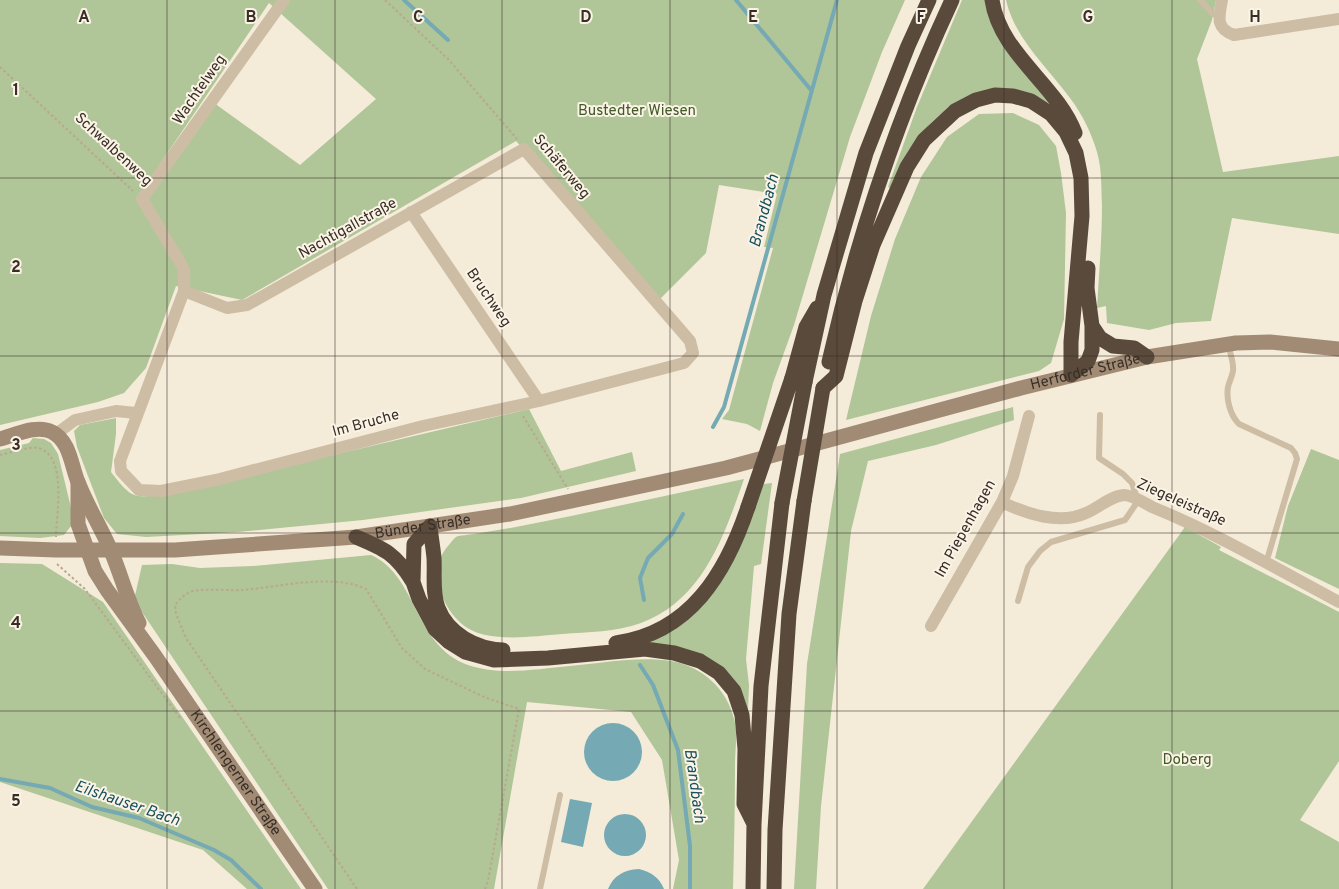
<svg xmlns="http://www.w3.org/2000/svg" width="1339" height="889" font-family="Overpass,sans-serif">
<rect width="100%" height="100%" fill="#f4ebd9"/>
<!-- green -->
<path fill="#b0c598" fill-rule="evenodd" d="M 0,0 L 905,0 L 882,52 L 850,137 L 794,325 L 773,383 L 760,431 L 747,424 L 722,419 L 729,410 L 773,248 L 764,247 L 777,194 L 719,185 L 706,253 L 660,299 L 516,141 L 242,300 L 176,286 L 146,368 L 124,393 L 98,402 L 0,425 ZM 269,3 L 376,99 L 300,165 L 214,103 L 143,189 Z
M 962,0 L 986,0 L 1056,109 L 1029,96 L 963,99 L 948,107 L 930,124 L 908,151 L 890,188 L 888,187 L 917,107 Z
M 1006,0 L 1216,0 L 1212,20 L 1197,59 L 1223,172 L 1339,156 L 1339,234 L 1232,218 L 1211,321 L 1176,323 L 1149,330 L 1107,323 L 1106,306 L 1097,308 C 1099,273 1102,239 1102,205 C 1101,187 1102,169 1097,152 C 1091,132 1082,114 1070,98 C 1047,67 1015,39 1006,0 Z
M 1013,113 L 1039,125 L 1056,146 L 1061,173 L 1066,213 L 1064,319 L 1051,363 L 1039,371 L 846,420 L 871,316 L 895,239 L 921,177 L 947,137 L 979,114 Z
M 1013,407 L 1014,420 L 936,445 L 868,461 L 851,531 L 821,806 L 816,889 L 794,889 L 807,664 L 840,454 Z
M 529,409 L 561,471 L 632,452 L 636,471 L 521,498 L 363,520 L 238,532 L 146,537 L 117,534 L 104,518 L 77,447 L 74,431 L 80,425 L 116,418 L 116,434 L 111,472 C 133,500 133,498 167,494 Z
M 33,438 L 44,439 L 51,443 L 58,454 L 73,516 L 71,526 L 64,535 L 40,538 L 0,536 L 0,450 L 29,443 Z
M 1311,449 L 1339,460 L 1339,589 L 1275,558 L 1288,506 Z
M 744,479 C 724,536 703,600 641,623 C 616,632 588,632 562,634 C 537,636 502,641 478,633 C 446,623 424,572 448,546 C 450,544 453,539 456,537 C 460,535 469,535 474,534 C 493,531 512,528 531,524 C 602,510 673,494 744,479 Z
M 772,483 L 761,564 L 754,566 L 746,659 L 749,685 L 748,711 L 726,673 L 640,645 L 688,617 L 764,484 Z
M 1185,527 L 1221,547 L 1219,550 L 1339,612 L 1339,761 L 1300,820 L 1339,842 L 1339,889 L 923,889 Z
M 371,555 C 418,576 413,645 468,665 C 500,676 537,669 570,666 C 603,663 638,656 671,661 C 702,666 727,689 734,719 C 738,733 735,750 735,764 C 735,806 734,847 733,889 L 673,889 L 679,860 L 662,760 L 631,712 L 527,702 L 494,889 L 328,889 L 134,600 L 142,565 L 172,564 L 200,568 L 253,566 Z
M 0,563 L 42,564 L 103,602 L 301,889 L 247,889 L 203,850 L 0,782 Z"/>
<!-- water -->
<path fill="#75a9b4" d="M584 752a29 29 0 1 1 58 0a29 29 0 1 1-58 0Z
M 570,799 L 592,803 L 583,847 L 561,842 Z
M604 835a21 21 0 1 1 42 0a21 21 0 1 1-42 0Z
M 639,869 C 651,872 659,877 664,889 L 608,889 C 614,875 624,870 639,869 Z"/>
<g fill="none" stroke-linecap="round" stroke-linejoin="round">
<!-- stream -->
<path stroke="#75a9b4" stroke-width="4" d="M 404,0 L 448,40
M 736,0 L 811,90
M 713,427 L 724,407 L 837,0
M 644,600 L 640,578 L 648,558 L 672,534 L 683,514
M 640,665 L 653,685 L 678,750 L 690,846 L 690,889
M 0,779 L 50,788 L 92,807 L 139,818 L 214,850 L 231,860 L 261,889"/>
<!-- path -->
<path stroke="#b9a78e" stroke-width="2" stroke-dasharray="2.5 2.5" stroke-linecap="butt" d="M 385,0 L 448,59 L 517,139
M 0,67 L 133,191
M 523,416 L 568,489
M 0,455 C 10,453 29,446 38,448 C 68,455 56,516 56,537
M 57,564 L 85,589 L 180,718
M 357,889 L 186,638 L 176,614 L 175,605 C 180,599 185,593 193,591 C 208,588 228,591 243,590 C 280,587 332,573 366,589 L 402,648 L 425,669 L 484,697 L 519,709 L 488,881 L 485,889"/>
<!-- lane -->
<path stroke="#cdbda4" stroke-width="6" d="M 1200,0 L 1213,14 L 1219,16
M 1228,344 C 1230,353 1234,362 1233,371 C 1232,377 1229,382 1228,387 C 1226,399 1230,415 1239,424 L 1291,448 L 1295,453 L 1297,459 L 1266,563
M 1018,601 L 1028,567 L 1040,551 L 1051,542 L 1125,520 L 1138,501 L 1132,483 L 1123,474 L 1099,458 L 1100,415
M 540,889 L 560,795"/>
<!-- street -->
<path stroke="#cdbda4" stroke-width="12" d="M 1222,0 C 1219,17 1215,28 1234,35 L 1339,19
M 411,212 L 539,401
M 184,291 L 227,308 L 247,305 L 524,149 L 690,341 L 693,353 L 684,363 L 539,401 L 423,426 L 216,480 L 161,491 L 139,490 L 121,471 L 120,461 L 184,291 L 184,269 L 142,199 L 284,0
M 56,434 L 75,420 L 116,411 L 136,413
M 1002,502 C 1026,514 1060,525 1086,513 C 1098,508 1111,496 1124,495 C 1132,495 1145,503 1152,507 C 1216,533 1277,569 1339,602
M 931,626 L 1002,502 L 1013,476 L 1029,416"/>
<!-- secondary -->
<g stroke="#a18b75" stroke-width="15">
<path d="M 0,439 C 15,435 37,424 52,432 C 70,441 71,465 78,482 C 87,506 101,527 111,551 C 121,574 127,600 139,623"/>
<path id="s1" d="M 78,482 L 78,524 L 95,571 L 107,590 L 155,656 L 315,889"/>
<path id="s2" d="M 0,548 L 56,550 L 175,550 L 356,537 L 430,526 L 510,514 L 726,468 L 1021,388 L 1147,357 L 1236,343 L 1270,342 L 1339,349"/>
</g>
<!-- highway -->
<path stroke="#5a4a3c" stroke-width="15" d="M 992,0 C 1000,54 1057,85 1075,133
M 1092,326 L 1100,338 L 1113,346 L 1134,348 L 1147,357
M 829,362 C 857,238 898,116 952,0
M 1071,375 L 1088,361 L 1092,350 L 1092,326 L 1087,288 L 1088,268
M 792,378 L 806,327 L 817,308
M 805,382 L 824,295 L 866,153 L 908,46 L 929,0
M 823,388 L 836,376 L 855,301 L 873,245 L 907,167 L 924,140 L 955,111 L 976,100 L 995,95 L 1013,96 L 1031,101 L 1051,114 L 1066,132 L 1076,153 L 1081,178 L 1082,216 L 1071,342 L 1071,375
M 430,526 L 414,544 L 413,582 L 419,599 L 435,629 L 449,642 L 465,652 L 494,660 L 548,658 L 645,649 L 674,653 L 700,661 L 719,673 L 734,691 L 742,715 L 745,749 L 744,804 L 754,824
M 430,526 C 431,537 433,547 434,558 C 435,574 432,592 438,608 C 448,634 476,649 503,650
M 356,537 C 385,549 396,554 413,582
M 616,643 C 690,633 726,573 748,507
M 753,889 L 754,824 L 761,686 L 782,503
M 774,889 L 775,830 L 789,614 L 804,501"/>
<!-- highway-bridge -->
<path stroke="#5a4a3c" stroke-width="15" d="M 804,501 L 823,388
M 782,503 L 805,382
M 748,507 L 792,378"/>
</g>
<!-- grid -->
<path fill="none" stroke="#382e26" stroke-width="1" stroke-opacity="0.55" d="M 167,0 L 167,889M 335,0 L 335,889M 502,0 L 502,889M 670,0 L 670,889M 837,0 L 837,889M 1004,0 L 1004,889M 1172,0 L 1172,889M 0,178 L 1339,178M 0,356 L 1339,356M 0,533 L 1339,533M 0,711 L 1339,711"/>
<g text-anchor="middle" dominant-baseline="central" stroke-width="4" stroke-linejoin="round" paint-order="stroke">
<!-- street labels -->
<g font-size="15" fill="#382e26" stroke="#fbf4e6">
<text transform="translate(200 90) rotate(-55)">Wachtelweg</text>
<text transform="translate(113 150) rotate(43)">Schwalbenweg</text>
<text transform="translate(561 167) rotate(50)">Schäferweg</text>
<text transform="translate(348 229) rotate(-29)">Nachtigallstraße</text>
<text transform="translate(488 298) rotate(56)">Bruchweg</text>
<text stroke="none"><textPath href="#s2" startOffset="1105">Herforder Straße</textPath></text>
<text transform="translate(366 424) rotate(-15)">Im Bruche</text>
<text transform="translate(1181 503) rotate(24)">Ziegeleistraße</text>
<text stroke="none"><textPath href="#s2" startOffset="424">Bünder Straße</textPath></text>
<text transform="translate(966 529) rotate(-61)">Im Piepenhagen</text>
<text stroke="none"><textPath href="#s1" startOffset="338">Kirchlengerner Straße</textPath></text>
</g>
<!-- park labels -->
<g font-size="15" fill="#405927" stroke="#fbf4e6">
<text x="637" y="111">Bustedter Wiesen</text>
<text x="1187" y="760">Doberg</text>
</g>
<!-- water labels -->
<g font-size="16" font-style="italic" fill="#17505e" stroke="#fbf4e6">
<text transform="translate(765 211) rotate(-75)">Brandbach</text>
<text transform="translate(694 786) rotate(82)">Brandbach</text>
<text transform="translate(127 804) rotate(19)">Eilshauser Bach</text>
</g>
</g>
<g font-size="16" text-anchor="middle" font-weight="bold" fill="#382e26" stroke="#fbf4e6" stroke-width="4" stroke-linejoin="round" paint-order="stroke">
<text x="84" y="22">A</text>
<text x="251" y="22">B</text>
<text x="418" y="22">C</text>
<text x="586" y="22">D</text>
<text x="753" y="22">E</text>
<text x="921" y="22">F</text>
<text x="1088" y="22">G</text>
<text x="1255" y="22">H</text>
<text x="16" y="95">1</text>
<text x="16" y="272">2</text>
<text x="16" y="450">3</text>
<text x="16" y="628">4</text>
<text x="16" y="806">5</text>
</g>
</svg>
